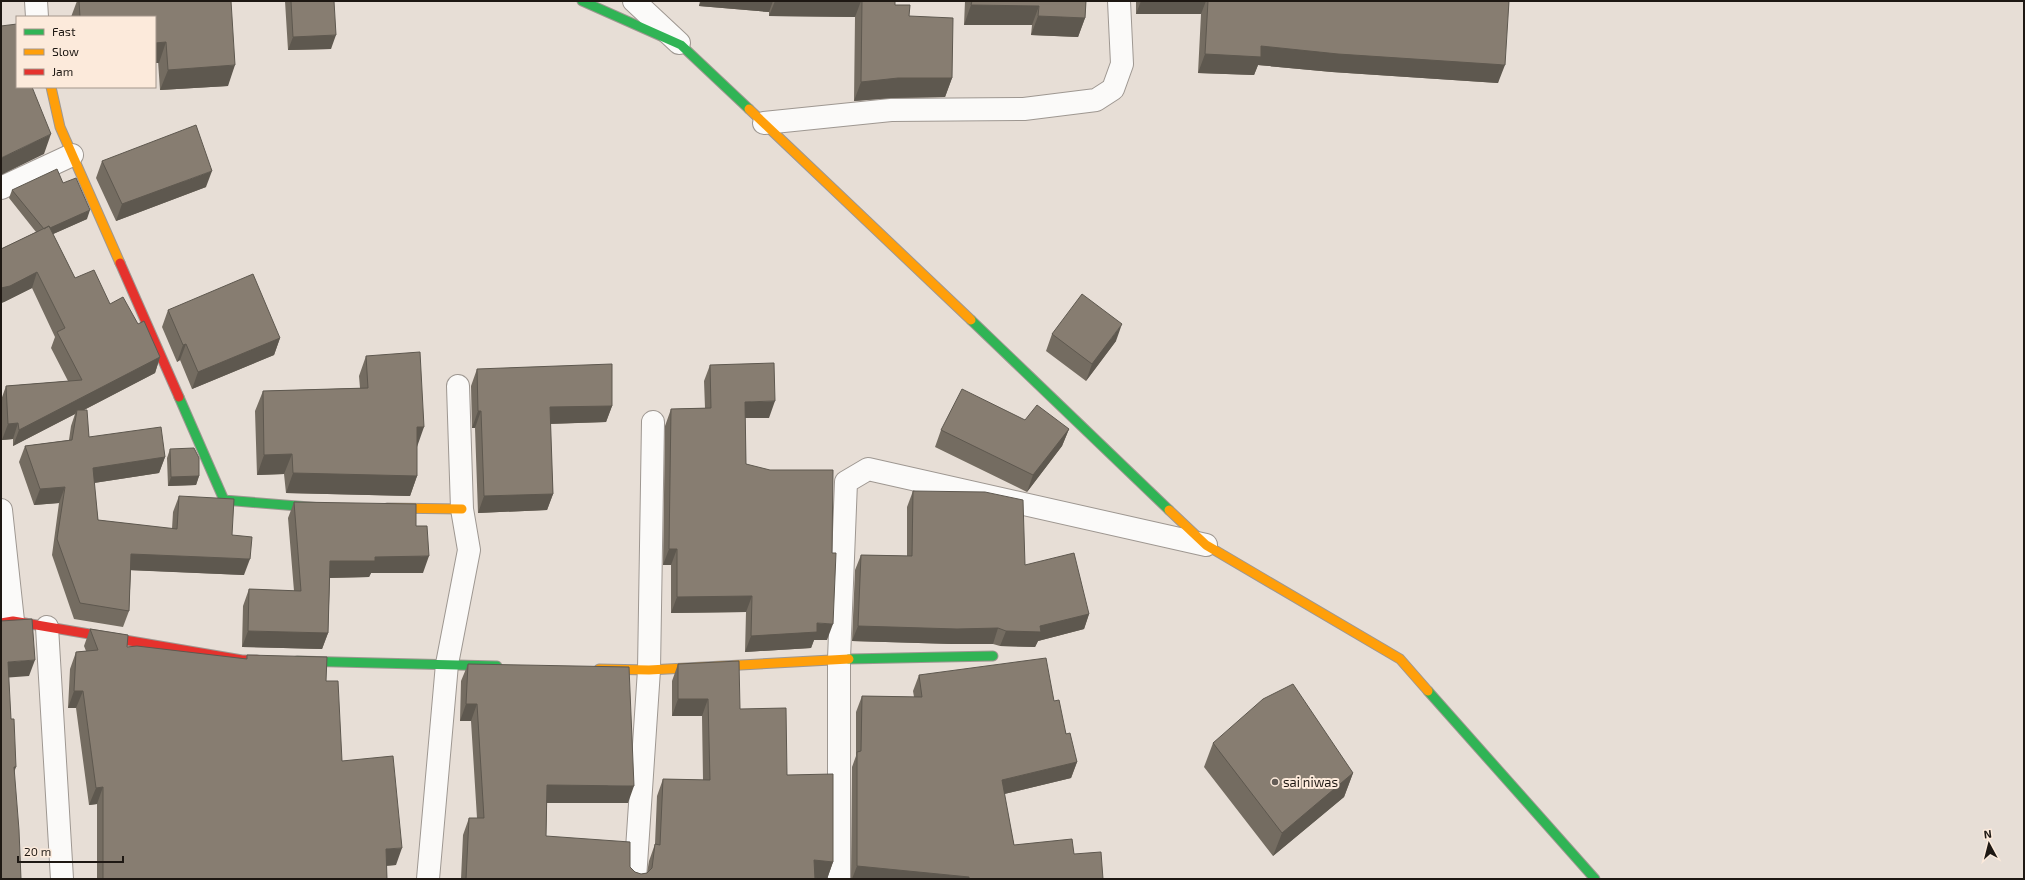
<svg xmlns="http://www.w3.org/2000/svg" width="2025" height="880" font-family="'Exo 2',sans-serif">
<rect width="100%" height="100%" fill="#e7ded6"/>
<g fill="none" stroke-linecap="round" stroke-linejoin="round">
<!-- street casing -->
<g stroke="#9e9791" stroke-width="24">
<path id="street" d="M 36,1 L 37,17
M 634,1 L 679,43
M 764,123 L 891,110 L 1024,109 L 1096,100 L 1113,89 L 1122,64 L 1119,1
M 1,188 L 72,155
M 1,510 L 13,621
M 47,627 L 62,879
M 428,879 L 447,664 L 469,550 L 462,509 L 458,386
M 635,879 L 649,670 L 653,422
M 839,879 L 839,659 L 846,482 L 868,469 L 1206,545"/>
</g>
<!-- fast casing -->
<g stroke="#9e9791" stroke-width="11">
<path id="fast" d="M 582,1 L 681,45 L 749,109
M 971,320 L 1169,510
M 179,397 L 224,500 L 322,508
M 849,659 L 993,656
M 297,661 L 497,666
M 1428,691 L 1595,879"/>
</g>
<!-- slow casing -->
<g stroke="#9e9791" stroke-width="11">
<path id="slow" d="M 51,87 L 60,127 L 120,263
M 749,109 L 971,320
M 387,508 L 462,509
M 1169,510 L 1206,545 L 1400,659 L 1428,691
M 599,669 L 649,670 L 849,659"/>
</g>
<!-- jam casing -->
<g stroke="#9e9791" stroke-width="11">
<path id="jam" d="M 120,263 L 179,397
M 1,623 L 13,621 L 242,660 L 257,660"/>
</g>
<!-- street -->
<use href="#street" stroke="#fbfaf9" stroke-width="22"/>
<!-- fast -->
<use href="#fast" stroke="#30b455" stroke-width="9"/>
<!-- slow -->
<use href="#slow" stroke="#ff9f0a" stroke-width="9"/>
<!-- jam -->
<use href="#jam" stroke="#e5322d" stroke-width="9"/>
</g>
<!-- wall -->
<path fill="#746c61" d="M 77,1 L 231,1 L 228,86 L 160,90 L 155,17 L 71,17 Z
M 285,1 L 334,1 L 331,49 L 288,50 Z
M 700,1 L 895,1 L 895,5 L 909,16 L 952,78 L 945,97 L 891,98 L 854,101 L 855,17 L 769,16 L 769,12 L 699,6 Z
M 965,1 L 1086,1 L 1085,18 L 1078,37 L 1031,35 L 1032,25 L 964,25 Z
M 1136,1 L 1509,1 L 1498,83 L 1332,72 L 1258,65 L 1254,75 L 1198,73 L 1201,14 L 1136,14 Z
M 102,161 L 206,187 L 116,221 L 96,178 Z
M 63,183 L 87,219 L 53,234 L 75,278 L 110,304 L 138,324 L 160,357 L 155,373 L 84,410 L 89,437 L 165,457 L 159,473 L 94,483 L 98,520 L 172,529 L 173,512 L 179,496 L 232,535 L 244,575 L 131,570 L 129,611 L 123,627 L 74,619 L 52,555 L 59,503 L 34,505 L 19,462 L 25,446 L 69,440 L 71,426 L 75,414 L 13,446 L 13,439 L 2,440 L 1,400 L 6,386 L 68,381 L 51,348 L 55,337 L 32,288 L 4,302 L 1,303 L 1,249 L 36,232 L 9,198 L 12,190 Z
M 168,310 L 280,338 L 274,355 L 192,389 L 180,360 L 177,362 L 162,327 Z
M 1052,334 L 1116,341 L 1086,381 L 1046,351 Z
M 366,356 L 417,446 L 417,476 L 410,496 L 286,493 L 284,474 L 257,475 L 255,411 L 263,391 L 360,388 L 359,376 Z
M 710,365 L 769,418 L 745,418 L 746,464 L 827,640 L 814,640 L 811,648 L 745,652 L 746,612 L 671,613 L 671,565 L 663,565 L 665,426 L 671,409 L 705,408 L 704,381 Z
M 477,369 L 612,406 L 606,422 L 550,424 L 553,494 L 547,510 L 478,513 L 475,428 L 472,428 L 471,386 Z
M 1025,420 L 1069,429 L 1062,446 L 1027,492 L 935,447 L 941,430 Z
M 170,449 L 199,476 L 196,485 L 168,486 L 167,458 Z
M 913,491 L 1025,565 L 1089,614 L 1084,629 L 1038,641 L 1035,647 L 1000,646 L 993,644 L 952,644 L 852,641 L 855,570 L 861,555 L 907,556 L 907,507 Z
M 294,502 L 416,526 L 423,573 L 371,573 L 369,577 L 330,578 L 328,633 L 322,649 L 242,647 L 243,606 L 249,589 L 294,591 L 288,518 Z
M 90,629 L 127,647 L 246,659 L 247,655 L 326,681 L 342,761 L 396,865 L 386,866 L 387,879 L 97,879 L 97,804 L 89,805 L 76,708 L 68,708 L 70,669 L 76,652 L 86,651 L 84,646 Z
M 468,664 L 628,803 L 547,803 L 546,836 L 630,867 L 635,872 L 641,874 L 647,873 L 649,861 L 655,844 L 657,796 L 663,779 L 703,780 L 702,716 L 672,716 L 672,681 L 678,664 L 740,709 L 787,775 L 833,862 L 827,879 L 815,878 L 815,879 L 461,879 L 463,835 L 469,818 L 477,818 L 471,721 L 460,721 L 461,681 Z
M 919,675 L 1054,701 L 1077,762 L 1071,778 L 1004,794 L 1014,845 L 1074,854 L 1103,879 L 851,879 L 852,767 L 856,756 L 856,712 L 862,696 L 914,697 L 913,691 Z
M 1213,743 L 1353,773 L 1344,797 L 1273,856 L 1204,767 Z"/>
<!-- shaded-wall -->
<path fill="#5e584f" d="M 701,1 L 773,1 L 769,12 L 699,6 Z
M 775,1 L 861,1 L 855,17 L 769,16 Z
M 1141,1 L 1206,1 L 1201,14 L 1136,14 Z
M 971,5 L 1039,6 L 1032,25 L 964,25 Z
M 1038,16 L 1085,18 L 1078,37 L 1031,35 Z
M 336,35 L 331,49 L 288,50 L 293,37 Z
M 166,42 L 159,63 L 155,63 L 155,43 Z
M 1261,46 L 1505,65 L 1498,83 L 1332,72 L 1258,65 L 1254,75 L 1198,73 L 1205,54 Z
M 235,65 L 228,86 L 160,90 L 168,70 Z
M 898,78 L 952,78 L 945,97 L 891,98 L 854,101 L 861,82 Z
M 51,134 L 44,154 L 1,175 L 1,158 Z
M 212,171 L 206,187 L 116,221 L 122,204 Z
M 90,210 L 87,219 L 42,239 L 45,230 Z
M 37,272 L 32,288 L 4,302 L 1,303 L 1,288 Z
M 1122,324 L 1116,341 L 1086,381 L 1092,364 Z
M 280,338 L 274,355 L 192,389 L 198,372 Z
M 186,344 L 180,360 L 177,362 L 183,345 Z
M 160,357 L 155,373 L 76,414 L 77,410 L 75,414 L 13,446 L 19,430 Z
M 775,401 L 769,418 L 739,418 L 745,402 Z
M 612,406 L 606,422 L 544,424 L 550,407 Z
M 478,411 L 481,411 L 475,428 L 472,428 Z
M 18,423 L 13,439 L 2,440 L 8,424 Z
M 417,427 L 424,427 L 417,447 Z
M 1069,429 L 1062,446 L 1027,492 L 1033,475 Z
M 292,454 L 284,474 L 257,475 L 264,455 Z
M 165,457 L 159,473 L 87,484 L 93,468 Z
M 293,473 L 417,476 L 410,496 L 286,493 Z
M 199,476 L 196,485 L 168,486 L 171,477 Z
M 65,487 L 59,503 L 34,505 L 40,489 Z
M 553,494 L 547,510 L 478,513 L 484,496 Z
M 669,549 L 677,549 L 671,565 L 663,565 Z
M 131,554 L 250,559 L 244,575 L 126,570 Z
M 429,556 L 423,573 L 371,573 L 369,577 L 324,578 L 330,561 L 375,557 Z
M 752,596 L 746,612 L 671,613 L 677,597 Z
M 1089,614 L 1084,629 L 1038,641 L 1035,647 L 1000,646 L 1006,631 L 1040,626 Z
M 817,623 L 833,624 L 827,640 L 814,640 L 811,648 L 745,652 L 751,636 Z
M 858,626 L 998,628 L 993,644 L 952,644 L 852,641 Z
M 248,631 L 328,633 L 322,649 L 242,647 Z
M 35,660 L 29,676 L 2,678 L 8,662 Z
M 74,691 L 83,691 L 76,708 L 68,708 Z
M 678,699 L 708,699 L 702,716 L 672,716 Z
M 466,704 L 477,704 L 471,721 L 460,721 Z
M 1077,762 L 1071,778 L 996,796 L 1002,780 Z
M 14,767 L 16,767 L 10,784 Z
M 1353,773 L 1344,797 L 1273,856 L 1282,833 Z
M 547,785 L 634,786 L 628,803 L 541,803 Z
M 103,787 L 97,804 L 89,805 L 96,788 Z
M 402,848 L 396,865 L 379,866 L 386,849 Z
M 814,860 L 833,862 L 827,879 L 808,877 Z
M 857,866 L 969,877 L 969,879 L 852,879 Z"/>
<!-- building -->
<path fill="#877d71" stroke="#5e584f" d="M 79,1 L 231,1 L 235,65 L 168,70 L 166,42 L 155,43 L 155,17 L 78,17 L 80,17 Z
M 291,1 L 334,1 L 336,35 L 293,37 Z
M 862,1 L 895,1 L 895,5 L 910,5 L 909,16 L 953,18 L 952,78 L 898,78 L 861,82 Z
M 972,1 L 1086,1 L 1085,18 L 1038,16 L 1039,6 L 971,5 Z
M 1208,1 L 1509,1 L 1505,65 L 1338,54 L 1261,46 L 1261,57 L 1205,54 Z
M 17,24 L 17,87 L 32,87 L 51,134 L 1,158 L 1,26 Z
M 196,125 L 212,171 L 122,204 L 102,161 Z
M 57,169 L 63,183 L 76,178 L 90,210 L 50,228 L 49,226 L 44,229 L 12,190 Z
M 49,226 L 75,278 L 94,270 L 110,304 L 123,297 L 138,324 L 144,321 L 160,357 L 19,430 L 18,423 L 8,424 L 6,386 L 82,380 L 57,332 L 65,328 L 37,272 L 10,286 L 1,288 L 1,249 Z
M 253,274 L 280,338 L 198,372 L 186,344 L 183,345 L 168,310 Z
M 1082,294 L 1122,324 L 1092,364 L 1052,334 Z
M 420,352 L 424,427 L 417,427 L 417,476 L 293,473 L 292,454 L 264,455 L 263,391 L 368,388 L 366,356 Z
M 774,363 L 775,401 L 745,402 L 746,464 L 770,470 L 833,470 L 832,553 L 836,553 L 833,624 L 817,623 L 817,632 L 751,636 L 752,596 L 677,597 L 677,549 L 669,549 L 671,409 L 711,408 L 710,365 Z
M 612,364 L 612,406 L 550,407 L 553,494 L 484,496 L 481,411 L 478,411 L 477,369 Z
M 962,389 L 1025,420 L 1037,405 L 1069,429 L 1033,475 L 941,430 Z
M 77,410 L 87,410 L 89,437 L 161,427 L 165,457 L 93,468 L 98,520 L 177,529 L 179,496 L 234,499 L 232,535 L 252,537 L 250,559 L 131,554 L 129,611 L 80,603 L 57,539 L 65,487 L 40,489 L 25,446 L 72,440 Z
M 194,448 L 199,458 L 199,476 L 171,477 L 170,449 Z
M 913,491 L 985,492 L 1023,500 L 1025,565 L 1074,553 L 1089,614 L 1040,626 L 1041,632 L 1006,631 L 998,628 L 957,629 L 858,626 L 861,555 L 912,556 Z
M 294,502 L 416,504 L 416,526 L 427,526 L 429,556 L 375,557 L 375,561 L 330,561 L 328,633 L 248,631 L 249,589 L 301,591 Z
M 32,619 L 35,660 L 8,662 L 11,719 L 14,719 L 16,767 L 14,767 L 19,830 L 21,879 L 1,879 L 1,621 Z
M 90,629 L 128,635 L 127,647 L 137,646 L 247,659 L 247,655 L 327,657 L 326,681 L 338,681 L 342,761 L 393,756 L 402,848 L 386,849 L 387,879 L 103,879 L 103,787 L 96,788 L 83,691 L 74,691 L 76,652 L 98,650 Z
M 1046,658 L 1054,701 L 1059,700 L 1066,734 L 1070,733 L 1077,762 L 1002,780 L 1014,845 L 1072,839 L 1074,854 L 1101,852 L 1103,879 L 969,879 L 969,877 L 857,866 L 857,752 L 861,751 L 862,696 L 922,697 L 919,675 Z
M 739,661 L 740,709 L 786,708 L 787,775 L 833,774 L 833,862 L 814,860 L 815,879 L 466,879 L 469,818 L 484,818 L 477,704 L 466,704 L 468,664 L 629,667 L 634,786 L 547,785 L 546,836 L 630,842 L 630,867 L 635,872 L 641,874 L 647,873 L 652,868 L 655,844 L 660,845 L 663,779 L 710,780 L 708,699 L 678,699 L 678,664 Z
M 1293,684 L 1353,773 L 1282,833 L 1213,743 L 1263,699 Z"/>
<!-- markers -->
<circle fill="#645d57" stroke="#fceadb" stroke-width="1.5" cx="1275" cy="782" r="4"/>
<g text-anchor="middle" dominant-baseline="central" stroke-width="4" stroke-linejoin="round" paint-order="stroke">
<!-- poi labels -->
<g font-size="13" fill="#1e1813" stroke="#fceadb" text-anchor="start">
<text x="1283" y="782">sai niwas</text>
</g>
</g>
<!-- border -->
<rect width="2025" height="880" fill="none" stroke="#1e1813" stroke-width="4"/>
<!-- legend -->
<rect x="16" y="16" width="140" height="72" fill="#fceadb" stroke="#a3968b"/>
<rect x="24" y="29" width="20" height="6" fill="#30b455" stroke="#a3968b"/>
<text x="52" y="36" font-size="12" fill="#1e1813">Fast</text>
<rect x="24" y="49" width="20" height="6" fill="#ff9f0a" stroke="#a3968b"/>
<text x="52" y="56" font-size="12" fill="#1e1813">Slow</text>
<rect x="24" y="69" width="20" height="6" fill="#e5322d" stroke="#a3968b"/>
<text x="52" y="76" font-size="12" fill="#1e1813">Jam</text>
<!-- north arrow -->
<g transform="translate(1989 844) rotate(353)" stroke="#fceadb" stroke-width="3" paint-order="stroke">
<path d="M0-3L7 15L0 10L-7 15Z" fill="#1e1813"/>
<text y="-6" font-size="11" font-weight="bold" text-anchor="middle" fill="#1e1813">N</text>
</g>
<!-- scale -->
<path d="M18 856v6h105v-6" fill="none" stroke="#1e1813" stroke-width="2"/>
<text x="24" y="856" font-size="12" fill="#1e1813" stroke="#fceadb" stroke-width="3" paint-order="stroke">20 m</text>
</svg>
